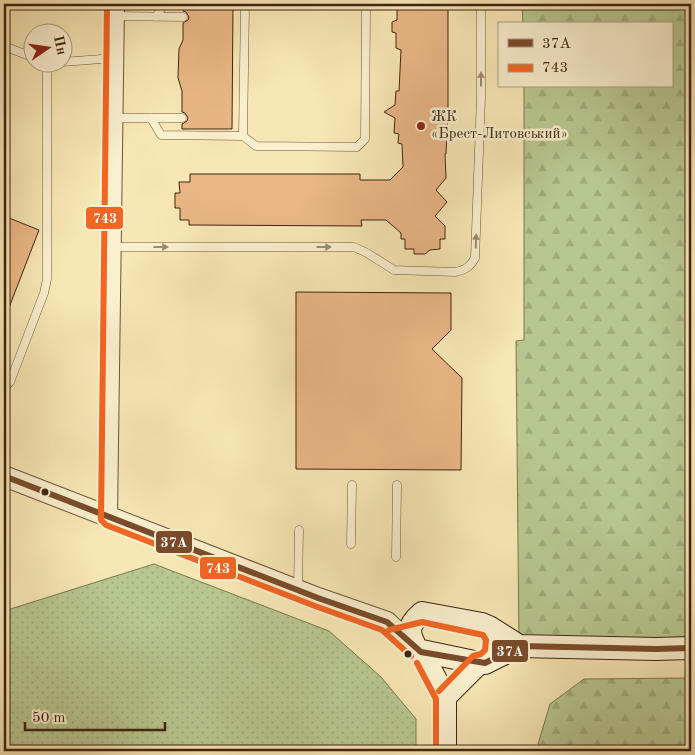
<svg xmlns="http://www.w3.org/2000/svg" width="695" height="755" font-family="'Old Standard TT',serif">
<defs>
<pattern id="grass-dots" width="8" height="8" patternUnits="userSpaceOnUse" patternTransform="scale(1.25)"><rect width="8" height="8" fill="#b8c790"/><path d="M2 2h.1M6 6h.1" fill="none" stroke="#9fab7b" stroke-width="1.8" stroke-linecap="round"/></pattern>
<pattern id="forest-firs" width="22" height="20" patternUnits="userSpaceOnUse" patternTransform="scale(1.25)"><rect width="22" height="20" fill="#b8c790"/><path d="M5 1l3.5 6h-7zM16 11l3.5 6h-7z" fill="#9fab7b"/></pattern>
</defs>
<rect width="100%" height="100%" fill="#f7e7b4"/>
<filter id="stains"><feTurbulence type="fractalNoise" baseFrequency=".004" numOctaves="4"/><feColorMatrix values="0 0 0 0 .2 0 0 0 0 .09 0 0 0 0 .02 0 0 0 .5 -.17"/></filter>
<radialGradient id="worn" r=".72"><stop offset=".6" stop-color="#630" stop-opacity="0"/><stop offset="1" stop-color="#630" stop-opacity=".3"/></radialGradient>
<!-- grass -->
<path fill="url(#grass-dots)" stroke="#7c7650" d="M 154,564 L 329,631 L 381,677 L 416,719 L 416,751 L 4,751 L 4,611 Z"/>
<!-- forest -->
<path fill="url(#forest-firs)" stroke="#7c7650" d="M 522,4 L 691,4 L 691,648 L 519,646 L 516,341 L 524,340 L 524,86 L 671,86 L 671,24 L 523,24 Z
M 691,678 L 691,751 L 536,751 L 550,704 L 584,679 Z"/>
<!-- building -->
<path fill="#eab686" stroke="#3f2411" d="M 183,4 L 233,4 L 232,129 L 182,129 L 182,124 L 187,121 L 188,118 L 185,113 L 182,112 L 182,91 L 178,78 L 179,49 L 183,40 L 183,23 L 188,20 L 189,17 L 186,12 L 183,11 Z
M 406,4 L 448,4 L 448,112 L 446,154 L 445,154 L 446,178 L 436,190 L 447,202 L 435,216 L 445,226 L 445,239 L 440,239 L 440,249 L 430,250 L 425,254 L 414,254 L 414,249 L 405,249 L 405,239 L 401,239 L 401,233 L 386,220 L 361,220 L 362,226 L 189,225 L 189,220 L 180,220 L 180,208 L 175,208 L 175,193 L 180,193 L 179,182 L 190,182 L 190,174 L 360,174 L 360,180 L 390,180 L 403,167 L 402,144 L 398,143 L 399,134 L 394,133 L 395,118 L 384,112 L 395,105 L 396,91 L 399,91 L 401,50 L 396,48 L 396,33 L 392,32 L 392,22 L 397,20 L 397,7 Z
M 4,216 L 39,230 L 5,318 L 4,318 Z
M 296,292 L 451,293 L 451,330 L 432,349 L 462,378 L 461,470 L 296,469 Z"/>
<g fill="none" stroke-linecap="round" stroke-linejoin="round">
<!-- service casing -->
<g stroke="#6d553a" stroke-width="9">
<path id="service" d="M 245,4 L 243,136 L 256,146 L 357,147 L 365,139 L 366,8 L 364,4
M 116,16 L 183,17
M 156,17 L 164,4
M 4,46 L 32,57
M 62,62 L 115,58
M 114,118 L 182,118
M 151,118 L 161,135 L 243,136
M 113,247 L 354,247 L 367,253 L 394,270 L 455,272 C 465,270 470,267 475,258 L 481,97 L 481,4
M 4,388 L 10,382 L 44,293 L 47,279 L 47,63
M 351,544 L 352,485
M 396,557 L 397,485
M 298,588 L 299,530"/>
</g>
<!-- minor casing -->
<g stroke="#6d553a" stroke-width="18">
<path id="minor" d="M 109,517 L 116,4"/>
</g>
<!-- tertiary casing -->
<g stroke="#6d553a" stroke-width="22">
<path id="tertiary" d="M 4,476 L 318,598 L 387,622 L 417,650"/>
</g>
<!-- secondary casing -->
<g stroke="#3f2411" stroke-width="24">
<path id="secondary" d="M 421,652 L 445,697 L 445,751
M 479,663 L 417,650 C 408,632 406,627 422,613 L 482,624 L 489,627 L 519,646
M 485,663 L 519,646 L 656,649 L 691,648
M 445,697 L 479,663"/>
</g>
<!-- service -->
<use href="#service" stroke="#faefce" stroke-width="8"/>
<!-- minor -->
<use href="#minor" stroke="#faefce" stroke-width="16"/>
<!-- tertiary -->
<use href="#tertiary" stroke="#faefce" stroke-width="20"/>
<!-- secondary -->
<use href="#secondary" stroke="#faefce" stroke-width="22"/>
<!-- bus-1 casing -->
<g stroke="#faefce" stroke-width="10">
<path id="bus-1" d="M 4,476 L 318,598 L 387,622 L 421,652 L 485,663 L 519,646 L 656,649 L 691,648"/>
</g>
<!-- bus-2 casing -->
<g stroke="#faefce" stroke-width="10">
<path id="bus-2" d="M 107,4 L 101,520 L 106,525 L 315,606 L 382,630 L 411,656
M 389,630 L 422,622 L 483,635 L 486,640 L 485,650 L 481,654 L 473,656 L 439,691
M 417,663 L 436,699 L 436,751"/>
</g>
<!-- bus-1 -->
<use href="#bus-1" stroke="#7a4b2a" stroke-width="6"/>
<!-- bus-2 -->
<use href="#bus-2" stroke="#f26522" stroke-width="6"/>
</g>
<!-- one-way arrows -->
<defs><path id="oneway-solid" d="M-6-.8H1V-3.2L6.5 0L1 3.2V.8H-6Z" transform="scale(1.25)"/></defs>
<g fill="#9c8a70">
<use href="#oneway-solid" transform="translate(481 79) rotate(-90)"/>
<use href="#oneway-solid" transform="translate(476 241) rotate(-88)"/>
<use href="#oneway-solid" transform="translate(161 247)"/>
<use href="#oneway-solid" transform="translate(324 247)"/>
</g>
<!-- markers -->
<circle fill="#8f2418" stroke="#faefce" stroke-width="2" cx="421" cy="126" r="5"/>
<g fill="#3f2411" stroke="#faefce" stroke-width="2">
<circle cx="45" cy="492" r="4.5"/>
<circle cx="408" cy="654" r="4.5"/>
</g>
<g text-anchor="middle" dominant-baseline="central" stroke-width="5" stroke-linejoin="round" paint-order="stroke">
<!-- poi labels -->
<g font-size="15" fill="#3f2411" stroke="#faefce" text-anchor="start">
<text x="431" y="117">ЖК<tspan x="431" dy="17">«Брест-Литовський»</tspan></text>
</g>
</g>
<g stroke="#faefce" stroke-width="2">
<rect x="85" y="206" width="39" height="24" rx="5" fill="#f26522"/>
<rect x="155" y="530" width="38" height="24" rx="5" fill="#7a4b2a"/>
<rect x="199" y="556" width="38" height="24" rx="5" fill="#f26522"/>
<rect x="491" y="639" width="38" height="24" rx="5" fill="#7a4b2a"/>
</g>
<g font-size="14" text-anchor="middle" font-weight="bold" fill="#fff">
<text x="105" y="223">743</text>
<text x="174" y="547">37А</text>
<text x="218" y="573">743</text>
<text x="510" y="656">37А</text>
</g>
<!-- margin -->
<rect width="695" height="755" fill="none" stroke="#f7e7b4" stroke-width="20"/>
<rect x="5" y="5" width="685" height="745" fill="none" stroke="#3f2411" stroke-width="2.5"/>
<rect x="10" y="10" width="675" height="735" fill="none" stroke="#3f2411"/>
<!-- legend -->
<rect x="498" y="22" width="175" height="65" fill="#faefce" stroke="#af9e82"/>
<rect x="508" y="39" width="25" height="8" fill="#7a4b2a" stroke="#af9e82"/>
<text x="542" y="48" font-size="15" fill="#3f2411">37А</text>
<rect x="508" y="64" width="25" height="8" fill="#f26522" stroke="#af9e82"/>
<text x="542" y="72" font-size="15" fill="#3f2411">743</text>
<!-- north arrow -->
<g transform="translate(48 48) rotate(77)"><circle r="24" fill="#faefce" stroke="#af9e82"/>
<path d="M0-4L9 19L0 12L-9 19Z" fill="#8f2418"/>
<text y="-8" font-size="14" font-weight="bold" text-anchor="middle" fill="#3f2411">Пн</text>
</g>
<!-- scale -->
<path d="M25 722v8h140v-8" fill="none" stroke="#3f2411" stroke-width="2.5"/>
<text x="32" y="722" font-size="15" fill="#3f2411" stroke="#faefce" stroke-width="4" paint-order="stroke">50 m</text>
<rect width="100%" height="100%" filter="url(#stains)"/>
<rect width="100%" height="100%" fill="url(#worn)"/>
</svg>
